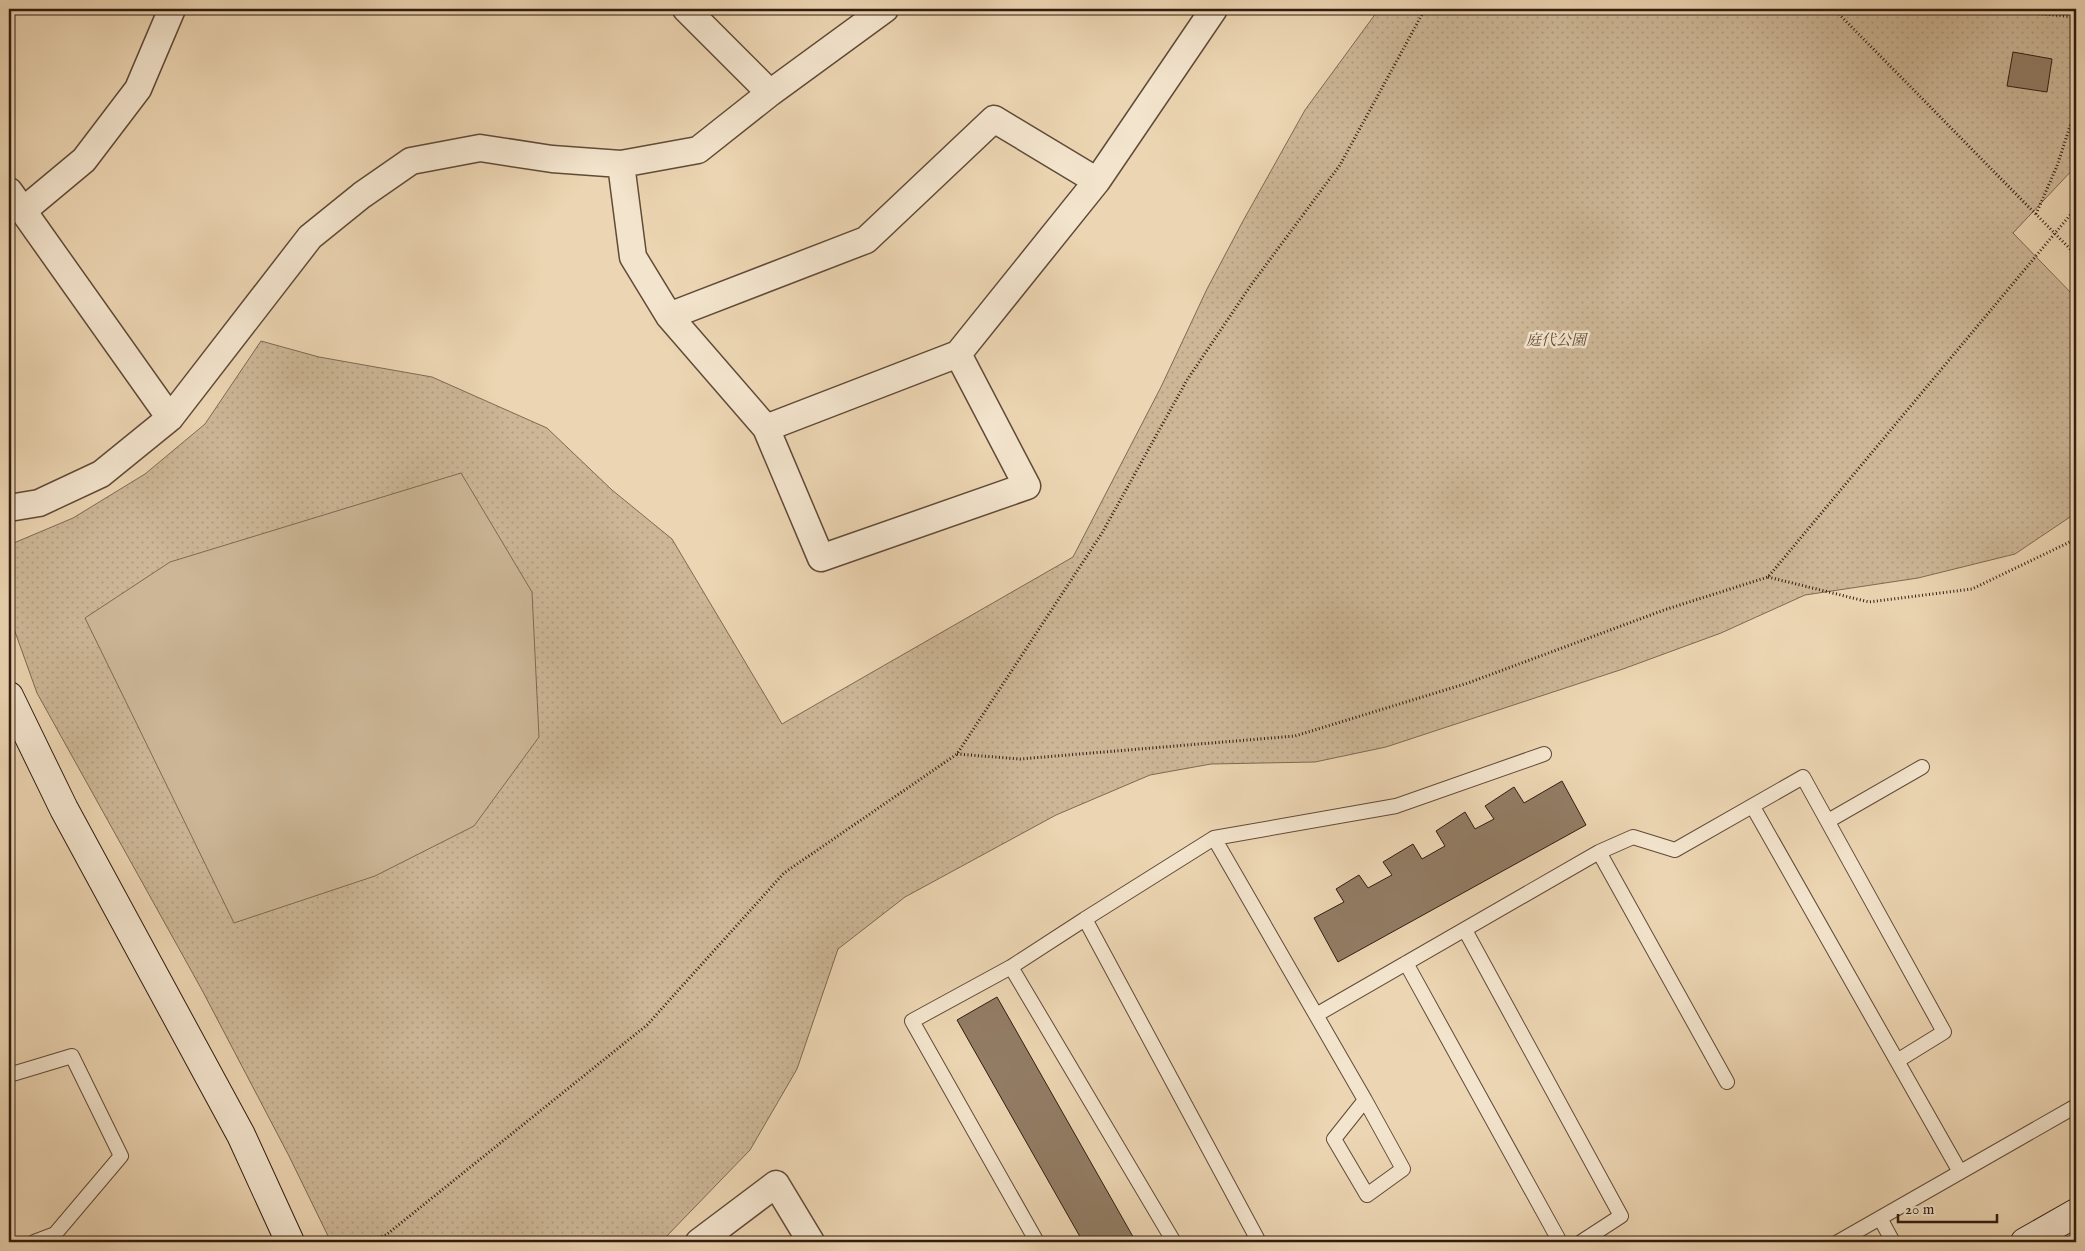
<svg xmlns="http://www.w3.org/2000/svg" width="2085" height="1251" font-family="'IM FELL English','Noto Serif JP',serif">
<defs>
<pattern id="park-dots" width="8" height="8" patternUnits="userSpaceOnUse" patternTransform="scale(1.25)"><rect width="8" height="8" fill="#ccb696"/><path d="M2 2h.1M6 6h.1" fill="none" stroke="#b09c80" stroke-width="1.8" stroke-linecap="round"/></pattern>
</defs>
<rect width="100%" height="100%" fill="#ecd5b2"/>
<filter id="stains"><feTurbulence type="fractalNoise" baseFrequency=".004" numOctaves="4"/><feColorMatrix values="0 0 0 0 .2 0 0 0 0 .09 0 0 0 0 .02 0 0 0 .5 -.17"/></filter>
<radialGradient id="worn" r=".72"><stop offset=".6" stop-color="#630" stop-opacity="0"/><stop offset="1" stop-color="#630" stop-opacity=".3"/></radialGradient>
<!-- park -->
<path fill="url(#park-dots)" stroke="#7e6953" d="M 1379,9 L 2076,9 L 2076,166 L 2013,233 L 2076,298 L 2076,513 L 2015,554 L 1918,578 L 1805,595 L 1721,633 L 1623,669 L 1386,747 L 1315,762 L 1211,764 L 1150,775 L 1056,815 L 905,897 L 838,949 L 797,1069 L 750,1150 L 661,1242 L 331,1242 L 289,1156 L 202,990 L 37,693 L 9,615 L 9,545 L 73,518 L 145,474 L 205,424 L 261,341 L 319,357 L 432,377 L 547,428 L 612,490 L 672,539 L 782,724 L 1073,557 L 1161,387 L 1207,289 L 1243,221 L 1305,110 Z"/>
<!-- garden -->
<path fill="#ccb696" stroke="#7e6953" d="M 461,473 L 532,592 L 539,737 L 474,826 L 375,876 L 234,923 L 85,618 L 170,562 Z"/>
<!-- building -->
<path fill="#927c64" stroke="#311c10" d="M 2013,52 L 2052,59 L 2047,92 L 2007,86 Z
M 1562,781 L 1586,825 L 1338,962 L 1314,918 L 1344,902 L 1336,889 L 1359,875 L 1368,888 L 1392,875 L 1383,862 L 1413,844 L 1422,859 L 1445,846 L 1436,831 L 1465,812 L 1475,829 L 1494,819 L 1485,806 L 1514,787 L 1524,803 Z
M 997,997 L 1136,1242 L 1083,1242 L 957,1020 Z"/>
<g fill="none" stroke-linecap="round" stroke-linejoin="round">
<!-- lane casing -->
<g stroke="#604a38" stroke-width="16">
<path id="lane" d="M 1753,807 L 1960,1172
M 1828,821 L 1922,767
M 1214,838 L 1396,806 L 1544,754
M 1599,852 L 1727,1082
M 1085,919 L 1214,838 L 1365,1100
M 1465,930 L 1621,1216 L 1581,1242
M 1406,963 L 1560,1242
M 1011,967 L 1174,1242
M 1316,1015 L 1599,852 L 1633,837 L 1675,850 L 1803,777 L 1944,1032 L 1897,1061
M 9,1075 L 72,1056 L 121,1156 L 55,1234 L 34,1242
M 1365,1100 L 1403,1169 L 1367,1195 L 1334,1139 Z
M 1880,1218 L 1893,1242
M 1037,1242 L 912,1021 L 1011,967 L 1085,919 L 1259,1242
M 1838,1242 L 2076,1106"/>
</g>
<!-- street casing -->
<g stroke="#604a38" stroke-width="29">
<path id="street" d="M 686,9 L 770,93
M 621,164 L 633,257 L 669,316 L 766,428 L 821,558 L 1027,486 L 958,354
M 9,191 L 170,418
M 24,210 L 84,160 L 138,89 L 172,9
M 669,316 L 866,240 L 994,119 L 1097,181 L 1214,9
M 766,428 L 958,354 L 1097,181
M 9,508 L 39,503 L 101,474 L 170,418 L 310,237 L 362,195 L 411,161 L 480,148 L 552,159 L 621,164 L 698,150 L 770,93 L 885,9
M 699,1242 L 776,1184 L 811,1242"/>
</g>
<!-- secondary casing -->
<g stroke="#311c10" stroke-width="30">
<path id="secondary" d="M 9,696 L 64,809 L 241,1135 L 290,1242
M 2025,1242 L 2076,1213"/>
</g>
<!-- path -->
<path stroke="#311c10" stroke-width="3" stroke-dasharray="1 2.5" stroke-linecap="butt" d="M 1834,9 L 2076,255
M 2011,9 L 2031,13 L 2076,17
M 2036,214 L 2057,166 L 2076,108
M 1768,577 L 1869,602 L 1972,589 L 2076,539
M 957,754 L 1020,759 L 1295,736 L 1468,683 L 1664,610 L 1768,577 L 2076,208
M 365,1242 L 386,1235 L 647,1025 L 784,873 L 957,754 L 1102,533 L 1187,380 L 1251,285 L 1340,165 L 1425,9"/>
<!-- lane -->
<use href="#lane" stroke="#f3e4cd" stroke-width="14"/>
<!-- street -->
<use href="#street" stroke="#f3e4cd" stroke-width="26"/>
<!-- secondary -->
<use href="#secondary" stroke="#f3e4cd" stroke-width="28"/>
</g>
<g text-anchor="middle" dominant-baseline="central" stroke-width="5" stroke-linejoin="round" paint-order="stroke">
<!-- park labels -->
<g font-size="15" font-style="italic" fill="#604a38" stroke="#f3e4cd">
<text x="1556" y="340">庭代公園</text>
</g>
</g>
<!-- margin -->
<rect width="2085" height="1251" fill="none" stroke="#ecd5b2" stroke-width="30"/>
<rect x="10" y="10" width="2065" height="1231" fill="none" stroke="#311c10" stroke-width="2.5"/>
<rect x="15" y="15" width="2055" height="1221" fill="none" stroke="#311c10"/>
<!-- scale -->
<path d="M1898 1214v8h99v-8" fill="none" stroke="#311c10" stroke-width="2.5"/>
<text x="1905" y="1214" font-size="15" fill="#311c10" stroke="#f3e4cd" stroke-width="4" paint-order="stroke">20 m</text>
<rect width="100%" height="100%" filter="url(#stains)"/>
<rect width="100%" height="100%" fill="url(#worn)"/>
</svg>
